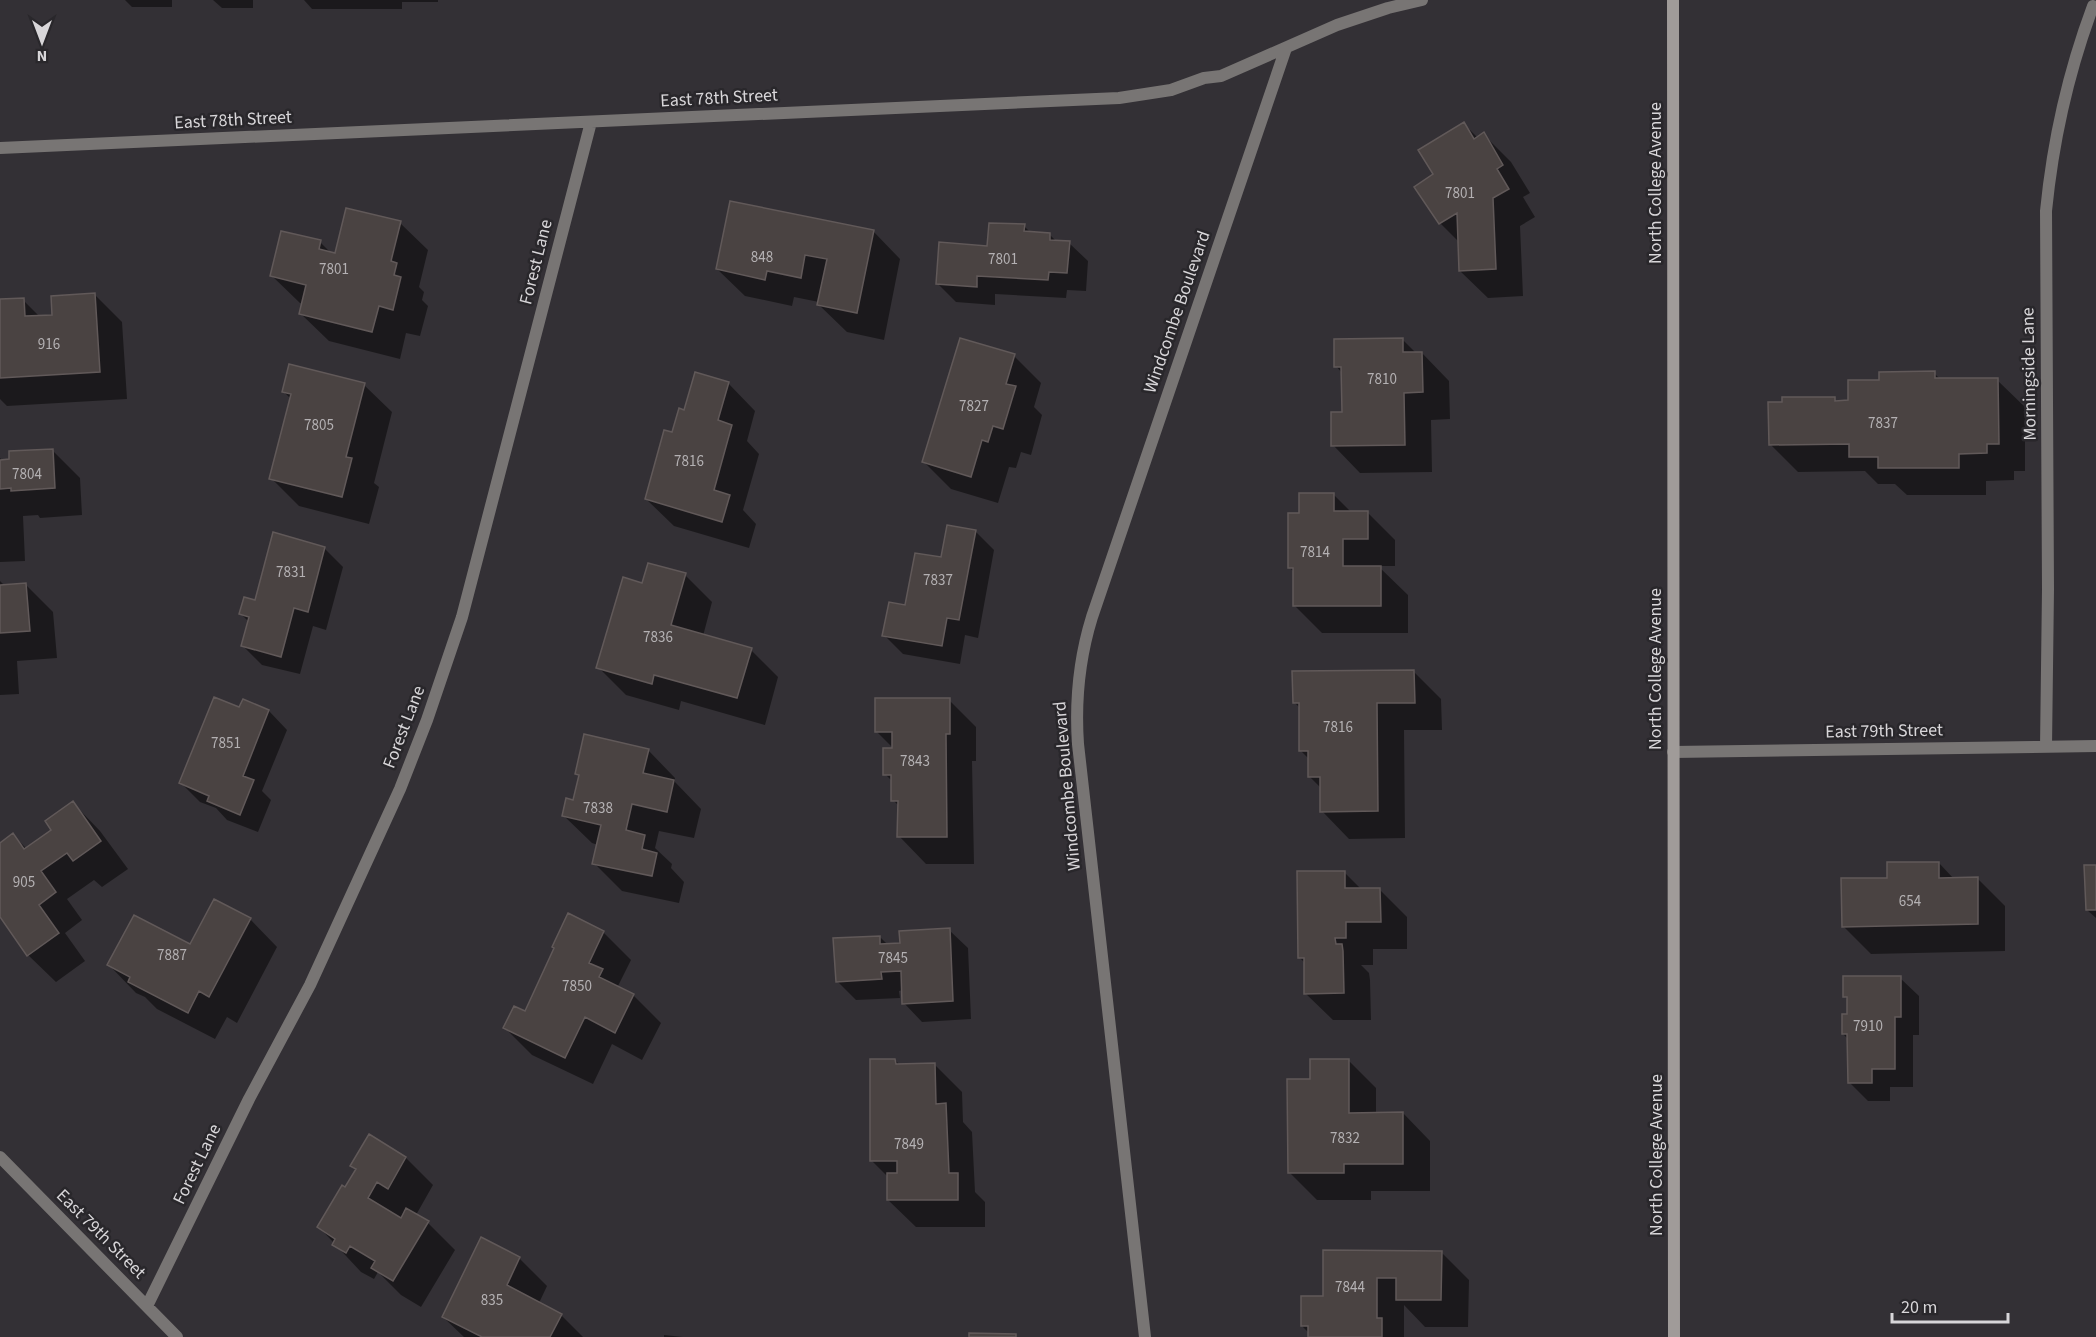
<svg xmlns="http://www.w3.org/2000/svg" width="2096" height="1337" font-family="'Source Sans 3',sans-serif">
<rect width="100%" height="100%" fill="#333035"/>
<!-- shadow -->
<path fill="#0007" d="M 125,0 L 172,0 L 172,7 L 132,7 Z
M 213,0 L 253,0 L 253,8 L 222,8 Z
M 304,0 L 438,0 L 438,2 L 402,2 L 402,9 L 312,9 Z
M 1464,124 L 1478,138 L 1483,134 L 1511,162 L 1530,193 L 1523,197 L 1535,217 L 1520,226 L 1523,296 L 1488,298 L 1460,271 L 1459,242 L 1440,223 L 1435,174 Z
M 400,223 L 428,250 L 419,287 L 424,292 L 422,300 L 428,306 L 420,336 L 406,333 L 400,359 L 329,341 L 301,314 L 303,304 L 300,303 L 272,276 L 320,242 L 332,254 L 336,255 Z
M 1024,226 L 1031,233 L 1049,234 L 1057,242 L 1069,243 L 1088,261 L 1086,291 L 1067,290 L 1066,298 L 995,294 L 995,305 L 956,302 L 937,283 Z
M 873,231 L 900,259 L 884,340 L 847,332 L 819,305 L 819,302 L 794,297 L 792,306 L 745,296 L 717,269 Z
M 95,295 L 122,322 L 127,399 L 7,406 L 0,399 L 0,301 L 23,300 L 40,317 L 53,316 Z
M 1402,339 L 1416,353 L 1422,353 L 1449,381 L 1450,419 L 1431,420 L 1432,472 L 1360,473 L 1333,445 L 1343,414 L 1342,373 L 1336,366 Z
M 1014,356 L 1041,383 L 1034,407 L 1042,415 L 1031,455 L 1021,452 L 1016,468 L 1009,467 L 998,503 L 951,489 L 924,462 Z
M 1934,373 L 1941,380 L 1997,380 L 2025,407 L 2025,471 L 2014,471 L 2014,480 L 1986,481 L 1986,495 L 1907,495 L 1895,484 L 1878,484 L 1865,471 L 1798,472 L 1770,444 L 1834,399 L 1837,402 L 1850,401 L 1881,382 Z
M 728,383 L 755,411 L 747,441 L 759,454 L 743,510 L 756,524 L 749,548 L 674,526 L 646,499 L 673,434 Z
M 364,385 L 392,412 L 374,483 L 379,487 L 369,524 L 299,506 L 271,478 L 291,399 L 283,391 Z
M 52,450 L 80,478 L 82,515 L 40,518 L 38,515 L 23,516 L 25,561 L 0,562 L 0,458 L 3,461 Z
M 1333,494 L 1351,512 L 1367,512 L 1395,540 L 1395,566 L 1378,566 L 1408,595 L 1408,633 L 1322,633 L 1294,605 L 1294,572 L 1290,568 L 1301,515 Z
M 975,531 L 994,550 L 978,638 L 965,635 L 960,664 L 903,654 L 884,635 L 942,559 Z
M 324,548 L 343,567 L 326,630 L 313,626 L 300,674 L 262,665 L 243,646 L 249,622 L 241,614 Z
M 685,575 L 712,602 L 703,636 L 751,650 L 778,677 L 765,725 L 681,701 L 679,710 L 626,695 L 598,667 Z
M 0,581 L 5,586 L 26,585 L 53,612 L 57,658 L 17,661 L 19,694 L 0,695 Z
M 1413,671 L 1441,699 L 1442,730 L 1404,730 L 1405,838 L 1349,839 L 1322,811 L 1322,789 L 1309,776 L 1309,759 L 1301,751 L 1300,708 L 1294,702 Z
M 949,700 L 976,727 L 976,761 L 972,761 L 974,864 L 926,864 L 899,836 L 899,806 L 893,800 L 893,782 L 885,774 L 894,749 L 876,731 Z
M 240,709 L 269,711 L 287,730 L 262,791 L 271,800 L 258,832 L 227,820 L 216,808 L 200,802 L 181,783 Z
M 648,750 L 675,778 L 675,782 L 701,809 L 694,838 L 659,831 L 655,848 L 672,864 L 671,868 L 684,882 L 679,903 L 622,891 L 594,863 L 598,845 L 592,843 L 564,816 L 574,802 L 580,777 L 576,773 Z
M 73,803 L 100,831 L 128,869 L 102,887 L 94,880 L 67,899 L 82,920 L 65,933 L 85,961 L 56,982 L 28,955 L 0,915 L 0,845 L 13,835 L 27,849 L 54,830 Z
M 1939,863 L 1954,879 L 1977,878 L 2005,906 L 2005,951 L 1871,954 L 1843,926 L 1888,880 Z
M 2096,866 L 2096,918 L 2087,910 Z
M 1344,872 L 1362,890 L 1379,889 L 1407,917 L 1407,949 L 1373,949 L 1373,965 L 1361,965 L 1369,973 L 1370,980 L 1371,1020 L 1333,1020 L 1305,993 L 1305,963 L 1299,957 Z
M 250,919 L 277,947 L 237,1023 L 227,1017 L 215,1039 L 157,1009 L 145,997 L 136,993 L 109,965 L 191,946 Z
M 949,930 L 968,948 L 971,1019 L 922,1022 L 904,1003 L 903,990 L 899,991 L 900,998 L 856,1000 L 837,981 L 880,937 L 888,945 L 902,944 Z
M 603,932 L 631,960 L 618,986 L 633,995 L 661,1023 L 642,1060 L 612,1044 L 593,1084 L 532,1055 L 505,1028 L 526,1013 Z
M 1900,978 L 1919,996 L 1919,1035 L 1913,1035 L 1913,1087 L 1890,1087 L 1890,1101 L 1868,1101 L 1850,1083 L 1848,1039 L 1843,1034 L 1849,1016 L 1849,1001 L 1845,997 Z
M 895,1060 L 900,1065 L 935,1065 L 962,1092 L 963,1122 L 972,1132 L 975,1192 L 985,1202 L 985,1227 L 916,1227 L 888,1200 L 888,1177 L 872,1161 Z
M 1348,1060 L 1376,1088 L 1376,1114 L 1403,1113 L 1430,1141 L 1430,1191 L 1371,1191 L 1371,1200 L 1317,1200 L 1289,1172 L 1312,1080 Z
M 369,1136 L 406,1158 L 433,1185 L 416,1215 L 428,1223 L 455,1250 L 421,1307 L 401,1295 L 378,1272 L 374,1279 L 361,1272 L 319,1227 L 357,1170 L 352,1166 Z
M 482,1239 L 520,1259 L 547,1286 L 539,1303 L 561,1315 L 583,1337 L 464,1337 L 443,1317 Z
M 1441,1252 L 1469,1280 L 1468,1327 L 1425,1327 L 1404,1305 L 1404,1337 L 1309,1337 L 1309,1333 L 1302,1326 L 1325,1298 Z
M 664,1335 L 683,1337 L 684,1337 L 664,1337 Z"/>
<!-- building -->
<path fill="#4a4342" stroke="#615959" stroke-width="1.5" d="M 1464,122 L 1474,139 L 1484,132 L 1503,165 L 1497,169 L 1509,189 L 1493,198 L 1496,269 L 1459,271 L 1457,213 L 1439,224 L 1414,187 L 1433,174 L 1418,150 Z
M 730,201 L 874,230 L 857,313 L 817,305 L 827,259 L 805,255 L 801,278 L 767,271 L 765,280 L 716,269 Z
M 346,208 L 401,221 L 391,261 L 397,263 L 394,275 L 401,277 L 393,310 L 379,306 L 372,332 L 299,314 L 306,285 L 270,276 L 281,231 L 321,240 L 319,249 L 335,253 Z
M 989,223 L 1025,224 L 1024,231 L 1050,233 L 1050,240 L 1070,241 L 1067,273 L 1049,272 L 1048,280 L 977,276 L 977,287 L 936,284 L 939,242 L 987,246 Z
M 95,293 L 100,372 L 0,378 L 0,299 L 24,298 L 25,316 L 52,315 L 51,296 Z
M 960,338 L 1015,354 L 1006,384 L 1016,386 L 1003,429 L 993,426 L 988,442 L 982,440 L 971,477 L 922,462 Z
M 1403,338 L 1403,352 L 1422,352 L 1423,392 L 1404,393 L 1405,445 L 1331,446 L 1331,412 L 1342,412 L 1341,367 L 1334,367 L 1334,339 Z
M 289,364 L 365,383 L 346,457 L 352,458 L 342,497 L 269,479 L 291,394 L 282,392 Z
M 1935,371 L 1935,378 L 1998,378 L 1999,444 L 1987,444 L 1987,453 L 1959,454 L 1959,468 L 1878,468 L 1878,457 L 1849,457 L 1849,444 L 1769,445 L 1768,402 L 1782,402 L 1782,397 L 1835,397 L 1835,401 L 1848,400 L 1848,380 L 1879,380 L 1879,372 Z
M 695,372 L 729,382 L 718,420 L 732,425 L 714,490 L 730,495 L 722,522 L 645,499 L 664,430 L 672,432 L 679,408 L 684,410 Z
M 53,449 L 55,488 L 11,491 L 11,488 L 0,489 L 0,460 L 9,459 L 9,451 Z
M 1299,493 L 1334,493 L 1334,511 L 1368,511 L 1368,539 L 1343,539 L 1343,566 L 1381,566 L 1381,606 L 1293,606 L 1293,568 L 1288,568 L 1288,513 L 1299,513 Z
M 947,525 L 976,530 L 959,620 L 947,618 L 942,646 L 882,636 L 889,602 L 905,605 L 915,553 L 941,557 Z
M 273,532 L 325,547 L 308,612 L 294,608 L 281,657 L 241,646 L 249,617 L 239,614 L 244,597 L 255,600 Z
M 648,563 L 686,573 L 671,625 L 752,648 L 737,698 L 654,675 L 652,684 L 596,668 L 623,577 L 642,583 Z
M 26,583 L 30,631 L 0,633 L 0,585 Z
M 1414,670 L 1415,703 L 1377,703 L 1378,811 L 1320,812 L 1320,777 L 1308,777 L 1308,751 L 1299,751 L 1299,703 L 1293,703 L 1292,671 Z
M 214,697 L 239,707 L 243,699 L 269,710 L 243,776 L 254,780 L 240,815 L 207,801 L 209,796 L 179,783 Z
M 875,698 L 950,698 L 950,734 L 946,734 L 947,837 L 897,837 L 898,801 L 891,801 L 891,775 L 883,775 L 883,748 L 892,748 L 892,732 L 875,732 Z
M 584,734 L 649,749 L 643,773 L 674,780 L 667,812 L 632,804 L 626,830 L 645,835 L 642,849 L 657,853 L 652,876 L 592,864 L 601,825 L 562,816 L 566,798 L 573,800 L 579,775 L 575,774 Z
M 73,801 L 101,841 L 73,861 L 67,853 L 41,871 L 56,892 L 39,905 L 59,933 L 27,956 L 0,917 L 0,843 L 13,833 L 24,849 L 51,830 L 45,821 Z
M 1887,862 L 1939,862 L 1939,878 L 1978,877 L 1978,924 L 1842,927 L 1841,878 L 1887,878 Z
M 2084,865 L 2096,865 L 2096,910 L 2086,910 Z
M 1297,871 L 1345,871 L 1345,888 L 1380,888 L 1381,922 L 1346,922 L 1346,938 L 1335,938 L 1336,944 L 1342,944 L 1343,951 L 1344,993 L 1304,994 L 1304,958 L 1298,958 Z
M 214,899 L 251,918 L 209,997 L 199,991 L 188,1013 L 128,982 L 130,977 L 107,965 L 134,915 L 190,944 Z
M 568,913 L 604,931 L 589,963 L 603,969 L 599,977 L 634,994 L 615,1033 L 585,1017 L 565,1058 L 503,1028 L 514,1006 L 525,1011 L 554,948 L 552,947 Z
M 950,928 L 953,1001 L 902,1004 L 901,971 L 881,972 L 882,979 L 836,982 L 833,938 L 880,936 L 880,944 L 900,943 L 899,931 Z
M 1843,976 L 1901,976 L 1901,1017 L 1895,1017 L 1895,1069 L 1872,1069 L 1872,1083 L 1848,1083 L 1847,1034 L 1842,1034 L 1842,1014 L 1847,1014 L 1847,997 L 1843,997 Z
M 870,1059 L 895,1059 L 896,1064 L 935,1063 L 936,1104 L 946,1103 L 949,1173 L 958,1173 L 958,1200 L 887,1200 L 887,1173 L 897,1173 L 897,1161 L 870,1161 Z
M 1310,1059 L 1349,1059 L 1349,1113 L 1403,1112 L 1403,1164 L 1344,1164 L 1344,1173 L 1288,1173 L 1287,1079 L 1310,1079 Z
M 369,1134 L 406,1157 L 388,1189 L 377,1182 L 368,1198 L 401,1218 L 406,1208 L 429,1221 L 393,1281 L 371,1268 L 375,1261 L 350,1246 L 346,1253 L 332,1245 L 335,1239 L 317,1227 L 342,1185 L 345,1187 L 356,1169 L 350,1166 Z
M 481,1237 L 520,1257 L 507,1285 L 562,1314 L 550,1337 L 482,1337 L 442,1317 Z
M 1323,1250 L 1442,1251 L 1441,1300 L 1396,1300 L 1396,1278 L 1377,1278 L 1377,1318 L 1382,1318 L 1382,1337 L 1308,1337 L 1308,1326 L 1301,1326 L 1301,1296 L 1323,1296 Z
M 969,1333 L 1016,1334 L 1016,1337 L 969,1337 Z"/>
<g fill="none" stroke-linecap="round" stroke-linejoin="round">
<!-- street -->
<path stroke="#787574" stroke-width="12" d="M 0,148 L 1119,98 L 1171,90 L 1204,78 L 1221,76 L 1337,25 L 1388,8 L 1422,0
M 2046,747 L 2048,589 L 2046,211 C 2053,140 2068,73 2093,6
M 1673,752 L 2096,746
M 0,1157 L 177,1337
M 147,1306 L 249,1099 L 310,985 L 400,789 L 427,720 L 462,617 L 591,122
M 1145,1337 L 1078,744 C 1075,700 1079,659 1092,617 L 1286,48"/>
<!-- secondary -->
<path stroke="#a09b99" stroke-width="12" d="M 1673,0 L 1674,1337"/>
</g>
<g text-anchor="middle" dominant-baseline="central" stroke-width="5" stroke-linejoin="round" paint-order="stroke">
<!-- number labels -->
<g font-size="15" fill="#b4b1b3">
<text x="1460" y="193">7801</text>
<text x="762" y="257">848</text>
<text x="1003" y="259">7801</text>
<text x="334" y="269">7801</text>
<text x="49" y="344">916</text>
<text x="1382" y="379">7810</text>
<text x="974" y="406">7827</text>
<text x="1883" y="423">7837</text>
<text x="319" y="425">7805</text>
<text x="689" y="461">7816</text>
<text x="27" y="474">7804</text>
<text x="1315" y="552">7814</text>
<text x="291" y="572">7831</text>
<text x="938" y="580">7837</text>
<text x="658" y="637">7836</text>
<text x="1338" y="727">7816</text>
<text x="226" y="743">7851</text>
<text x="915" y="761">7843</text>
<text x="598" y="808">7838</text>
<text x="24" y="882">905</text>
<text x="1910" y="901">654</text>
<text x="172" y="955">7887</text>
<text x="893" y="958">7845</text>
<text x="577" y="986">7850</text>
<text x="1868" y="1026">7910</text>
<text x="1345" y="1138">7832</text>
<text x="909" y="1144">7849</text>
<text x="1350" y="1287">7844</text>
<text x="492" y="1300">835</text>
</g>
<!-- street labels -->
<g font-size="18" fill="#d8d6d9" stroke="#29272b">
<text transform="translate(719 98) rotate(-3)">East 78th Street</text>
<text transform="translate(233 120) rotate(-3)">East 78th Street</text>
<text transform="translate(1655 183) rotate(-90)">North College Avenue</text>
<text transform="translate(536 262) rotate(-76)">Forest Lane</text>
<text transform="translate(1177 312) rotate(-71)">Windcombe Boulevard</text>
<text transform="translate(2029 374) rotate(-91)">Morningside Lane</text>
<text transform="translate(1655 669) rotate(-90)">North College Avenue</text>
<text transform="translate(404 727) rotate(-69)">Forest Lane</text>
<text transform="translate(1884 731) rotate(-1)">East 79th Street</text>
<text transform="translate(1067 786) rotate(-95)">Windcombe Boulevard</text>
<text transform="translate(1656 1155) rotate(-90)">North College Avenue</text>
<text transform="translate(197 1164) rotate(-64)">Forest Lane</text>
<text transform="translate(101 1234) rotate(45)">East 79th Street</text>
</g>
</g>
<!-- north arrow -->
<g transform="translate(42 42) rotate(180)" stroke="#29272b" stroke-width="4.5" paint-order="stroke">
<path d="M0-4.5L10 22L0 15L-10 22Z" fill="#d8d6d9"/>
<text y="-9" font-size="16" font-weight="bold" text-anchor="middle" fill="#d8d6d9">N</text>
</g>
<!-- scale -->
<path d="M1892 1313v9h116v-9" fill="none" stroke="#d8d6d9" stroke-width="3"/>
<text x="1901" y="1313" font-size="18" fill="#d8d6d9" stroke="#29272b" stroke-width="4.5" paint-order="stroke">20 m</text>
</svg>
